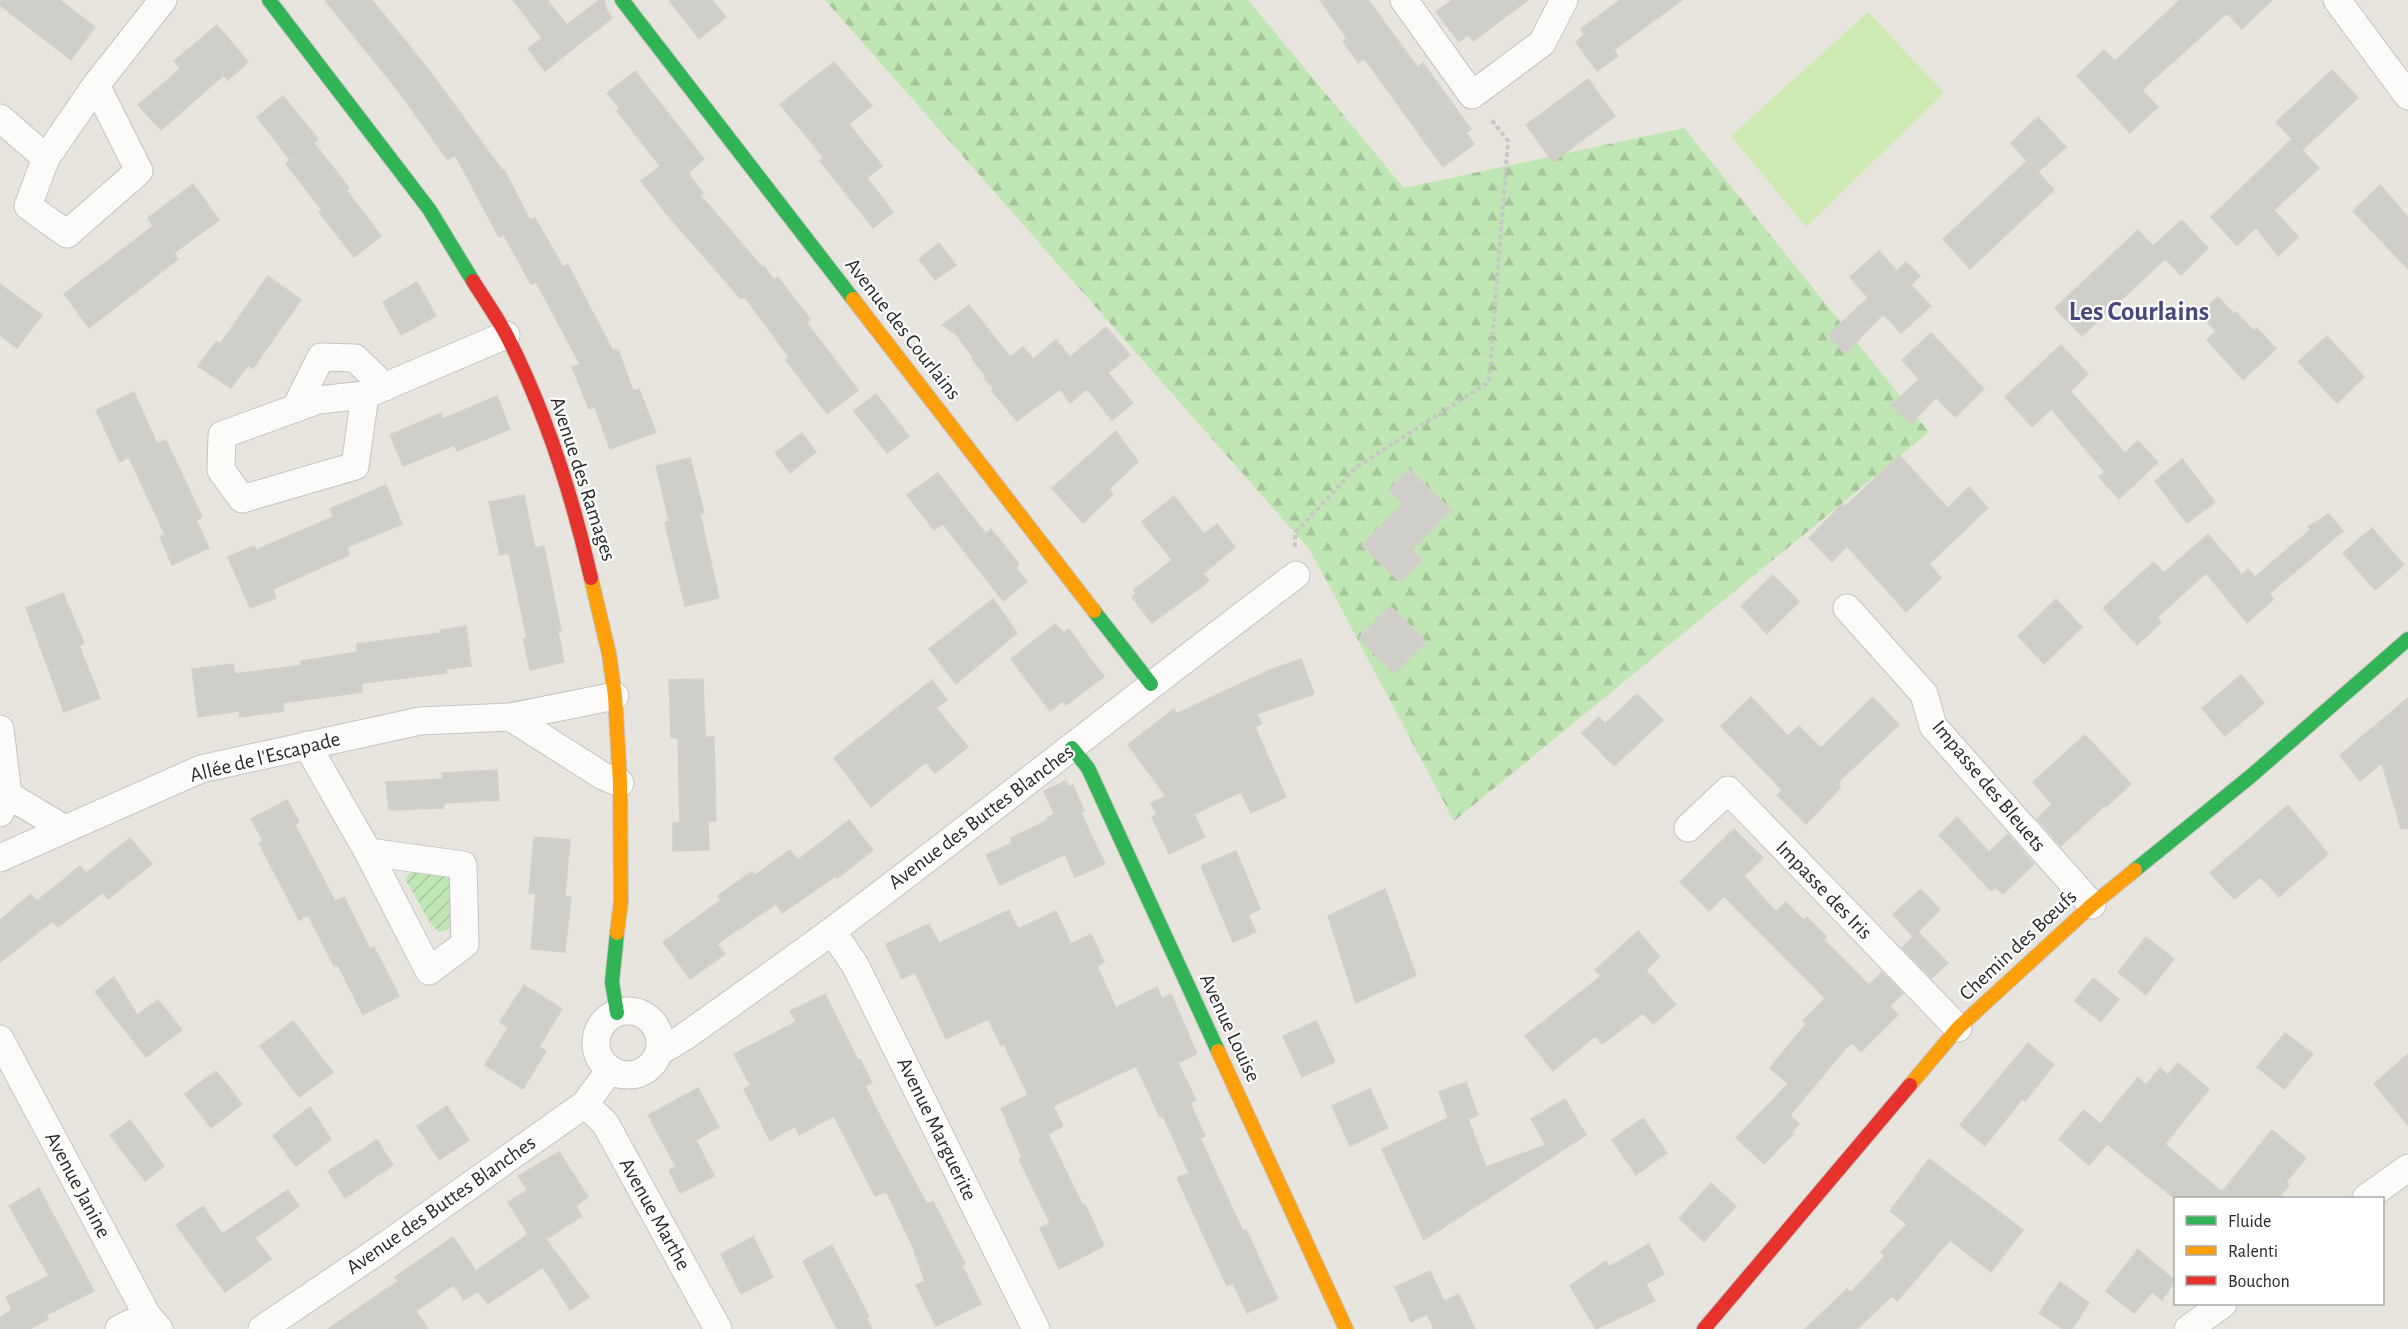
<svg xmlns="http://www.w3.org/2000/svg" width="2408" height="1329" font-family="'Alegreya Sans',sans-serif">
<defs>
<pattern id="forest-firs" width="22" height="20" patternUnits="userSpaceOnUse" patternTransform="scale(1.5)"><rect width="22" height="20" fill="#c1e6b5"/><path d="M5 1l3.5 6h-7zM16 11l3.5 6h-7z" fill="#a6c59c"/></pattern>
<pattern id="garden-furrows" width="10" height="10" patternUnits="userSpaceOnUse" patternTransform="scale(1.5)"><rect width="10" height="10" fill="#c1e6b5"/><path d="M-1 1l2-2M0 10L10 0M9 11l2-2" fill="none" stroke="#a6c59c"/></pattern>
</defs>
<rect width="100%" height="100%" fill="#e8e5de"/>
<!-- forest -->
<path fill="url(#forest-firs)" d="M 825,0 L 1248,0 L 1404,188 L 1684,128 L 1929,432 L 1454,821 L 1310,550 Z"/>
<!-- garden -->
<path fill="url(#garden-furrows)" d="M 417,871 L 451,875 L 453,928 L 439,932 L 431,924 L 405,879 L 409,874 Z"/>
<!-- pitch -->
<path fill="#cceab2" d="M 1868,12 L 1944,93 L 1806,227 L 1731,136 Z"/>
<!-- building -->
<path fill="#d0cec9" stroke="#d3d0ca" stroke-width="1.5" d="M 0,0 L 60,0 L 95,27 L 71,60 L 0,5 Z
M 325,0 L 372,0 L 428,69 L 502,170 L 504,170 L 530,220 L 535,218 L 563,267 L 568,265 L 613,351 L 618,349 L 633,391 L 639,389 L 656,432 L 610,449 L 595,407 L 589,409 L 572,367 L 580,364 L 536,282 L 531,284 L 504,235 L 499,237 L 455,155 L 448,160 L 399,92 Z
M 513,0 L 547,0 L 567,25 L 599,0 L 604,0 L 607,11 L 612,18 L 545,71 L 528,49 L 542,38 Z
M 669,0 L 712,0 L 726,17 L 699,39 Z
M 1320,0 L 1368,0 L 1418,68 L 1423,63 L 1471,129 L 1466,133 L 1474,144 L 1443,167 L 1364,58 L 1358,63 L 1343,41 L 1347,38 Z
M 1452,0 L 1528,0 L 1473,41 L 1468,34 L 1459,42 L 1436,12 Z
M 1620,0 L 1682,0 L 1614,50 L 1618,56 L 1597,71 L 1576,42 L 1584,35 L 1581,29 Z
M 2180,0 L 2272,0 L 2242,29 L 2227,13 L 2142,90 L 2158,107 L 2130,133 L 2077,76 L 2104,50 L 2115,61 Z
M 217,25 L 248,62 L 228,80 L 224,75 L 161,130 L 138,105 L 180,69 L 174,61 Z
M 834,62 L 872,106 L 849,124 L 882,166 L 867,178 L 893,212 L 873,228 L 820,161 L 824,158 L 780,104 Z
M 2332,70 L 2358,98 L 2302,150 L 2319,168 L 2274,210 L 2298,237 L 2278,256 L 2256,227 L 2237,246 L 2211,217 L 2292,139 L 2276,122 Z
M 635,71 L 704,159 L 688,173 L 703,193 L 700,195 L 762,267 L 764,266 L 774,280 L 778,277 L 810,319 L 806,322 L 858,390 L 827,414 L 786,360 L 789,357 L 744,296 L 741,299 L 664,211 L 641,181 L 660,166 L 617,111 L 619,108 L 607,93 Z
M 1588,79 L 1615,116 L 1553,162 L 1526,125 Z
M 283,96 L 318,139 L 314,143 L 349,188 L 347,191 L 381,236 L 354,257 L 319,212 L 322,210 L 286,164 L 290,160 L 257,117 Z
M 2038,117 L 2066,147 L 2038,172 L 2054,190 L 1970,269 L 1943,239 L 2027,161 L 2011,143 Z
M 193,184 L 219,220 L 174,253 L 178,259 L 89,328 L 64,294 L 153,226 L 148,218 Z
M 2380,185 L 2408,217 L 2408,269 L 2353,211 Z
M 2182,220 L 2208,248 L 2181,275 L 2153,246 Z
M 2138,230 L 2165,259 L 2082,336 L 2055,308 Z
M 939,243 L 956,265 L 935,280 L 919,259 Z
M 1879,251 L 1897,271 L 1906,262 L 1920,276 L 1911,285 L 1931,306 L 1901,333 L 1883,314 L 1845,354 L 1828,335 L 1868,298 L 1850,277 Z
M 268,276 L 301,300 L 253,368 L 248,365 L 231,388 L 198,366 L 216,342 L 220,344 Z
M 417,282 L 436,316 L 401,335 L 383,302 Z
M 0,284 L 42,315 L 17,348 L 0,335 Z
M 2218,297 L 2234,314 L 2236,312 L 2254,331 L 2257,328 L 2276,349 L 2243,380 L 2207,340 L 2216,331 L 2200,314 Z
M 969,305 L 1010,357 L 1023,347 L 1033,359 L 1056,340 L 1070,357 L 1106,327 L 1130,355 L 1108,373 L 1133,403 L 1112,420 L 1087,389 L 1070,403 L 1060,389 L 1017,421 L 992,391 L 994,389 L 984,378 L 986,376 L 972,359 L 973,357 L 956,334 L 942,325 Z
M 1931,333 L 1984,389 L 1955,417 L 1936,397 L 1911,424 L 1892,405 L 1919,379 L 1902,360 Z
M 2327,336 L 2364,377 L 2337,403 L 2298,362 Z
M 2061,345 L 2088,374 L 2070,391 L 2125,453 L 2138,441 L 2158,462 L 2119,499 L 2099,477 L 2105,472 L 2051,409 L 2032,427 L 2005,397 Z
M 134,392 L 157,444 L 166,440 L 202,517 L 196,520 L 209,548 L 172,565 L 160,537 L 165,535 L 129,457 L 120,462 L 96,410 Z
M 876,394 L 909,436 L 887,453 L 854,411 Z
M 497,396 L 510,429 L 457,451 L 454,445 L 403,466 L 390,435 L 441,413 L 443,419 Z
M 1116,431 L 1138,462 L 1109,489 L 1113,494 L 1083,523 L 1052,488 Z
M 802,433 L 816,452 L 790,473 L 775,453 Z
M 1899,455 L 1948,508 L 1969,487 L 1988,508 L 1929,564 L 1941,578 L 1906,612 L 1847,546 L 1832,562 L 1809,538 L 1842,504 L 1845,507 Z
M 690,458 L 704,513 L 700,514 L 719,598 L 685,606 L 665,523 L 669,521 L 656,466 Z
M 2182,459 L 2215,502 L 2187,523 L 2155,481 Z
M 1409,469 L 1451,510 L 1412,550 L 1422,560 L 1400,582 L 1362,545 L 1403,504 L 1389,490 Z
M 938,473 L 986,534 L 991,529 L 1019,564 L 1016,567 L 1027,582 L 1003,601 L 943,524 L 934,530 L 907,495 Z
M 386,485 L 402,524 L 347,547 L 349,555 L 273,589 L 276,598 L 250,608 L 228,557 L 254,546 L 256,550 L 333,517 L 330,509 Z
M 524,495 L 535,548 L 544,546 L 561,631 L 558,632 L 564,662 L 530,670 L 523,639 L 527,638 L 509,553 L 500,555 L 489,502 Z
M 1174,496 L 1204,534 L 1217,524 L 1235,547 L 1203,574 L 1209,581 L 1152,623 L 1132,597 L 1136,593 L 1134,590 L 1172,560 L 1142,522 Z
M 2329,514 L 2343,531 L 2269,594 L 2274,599 L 2247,623 L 2206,573 L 2157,618 L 2161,623 L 2137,645 L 2103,608 L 2154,562 L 2164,573 L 2208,534 L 2242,575 L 2248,569 L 2255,577 L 2310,530 L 2308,527 Z
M 2372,528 L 2404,565 L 2375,590 L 2343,553 Z
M 1773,575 L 1799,602 L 1767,634 L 1741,606 Z
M 63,593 L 84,643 L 79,646 L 100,698 L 64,712 L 26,608 Z
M 993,599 L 1017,633 L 956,684 L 929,649 Z
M 2056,599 L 2082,627 L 2044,664 L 2018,636 Z
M 1390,606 L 1426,642 L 1394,673 L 1359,638 Z
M 1055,624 L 1064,633 L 1069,629 L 1104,677 L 1066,705 L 1063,701 L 1050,711 L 1011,659 Z
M 466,626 L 471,666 L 446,669 L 446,673 L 362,683 L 362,692 L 283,703 L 284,711 L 240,717 L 239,711 L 198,717 L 192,669 L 233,664 L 235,674 L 302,665 L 301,661 L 357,652 L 357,644 L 441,633 L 440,630 Z
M 1301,659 L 1314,694 L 1257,714 L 1262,724 L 1255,727 L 1286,797 L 1251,813 L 1241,792 L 1194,814 L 1205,837 L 1169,854 L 1152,817 L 1157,815 L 1151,803 L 1166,796 L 1128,745 L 1174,709 L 1176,714 L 1270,670 Z
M 2241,675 L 2264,703 L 2225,736 L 2202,708 Z
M 703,679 L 705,737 L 714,737 L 716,821 L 708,821 L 709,850 L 673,851 L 673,823 L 680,823 L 678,738 L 671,738 L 669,680 Z
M 932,680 L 947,700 L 936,708 L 968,747 L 935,773 L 926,762 L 871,807 L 834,758 Z
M 1637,694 L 1663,720 L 1614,766 L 1582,733 L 1599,717 L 1605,724 Z
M 1751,697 L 1788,736 L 1799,726 L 1821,748 L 1873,697 L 1899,725 L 1839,781 L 1840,788 L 1806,824 L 1777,795 L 1782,790 L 1721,726 Z
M 2408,698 L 2408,828 L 2401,829 L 2382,763 L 2360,781 L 2340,755 Z
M 2085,735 L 2131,784 L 2106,807 L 2105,805 L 2061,846 L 2037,819 L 2052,804 L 2033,782 Z
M 497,770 L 499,800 L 444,803 L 444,808 L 389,810 L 386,782 L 443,779 L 442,773 Z
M 1066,781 L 1068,787 L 1073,785 L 1084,811 L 1081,813 L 1105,864 L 1075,877 L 1065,854 L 1000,885 L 986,855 L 1012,843 L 1011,838 L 1048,820 L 1047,818 L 1054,814 L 1044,791 Z
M 287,800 L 299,822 L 295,825 L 335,901 L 344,897 L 370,949 L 374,947 L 399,996 L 363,1015 L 338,965 L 334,966 L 308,915 L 299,920 L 259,843 L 263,841 L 251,819 Z
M 2288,805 L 2328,854 L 2279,897 L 2261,877 L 2234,899 L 2210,873 Z
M 1957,817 L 1989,852 L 2008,834 L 2034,864 L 2003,894 L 1995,887 L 1991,891 L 1939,835 Z
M 849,820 L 873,850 L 837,878 L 836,876 L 782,913 L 776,904 L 717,944 L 725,954 L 690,979 L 663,942 L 721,900 L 718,896 L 751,872 L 755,875 L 790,850 L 798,860 Z
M 1734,829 L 1763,858 L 1744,876 L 1776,912 L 1786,902 L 1803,920 L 1807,917 L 1826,936 L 1824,940 L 1869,985 L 1882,972 L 1903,993 L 1890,1006 L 1898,1015 L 1861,1052 L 1853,1043 L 1846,1048 L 1790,1115 L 1799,1124 L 1792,1132 L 1793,1134 L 1764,1164 L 1736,1138 L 1788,1084 L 1770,1068 L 1806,1024 L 1803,1021 L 1825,998 L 1724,896 L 1709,911 L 1680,882 Z
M 534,837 L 570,840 L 565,896 L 571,897 L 565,952 L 531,949 L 536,894 L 529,893 Z
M 130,838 L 152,864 L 108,899 L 103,892 L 58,927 L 53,921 L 0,962 L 0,920 L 31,894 L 37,901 L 80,866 L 86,873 Z
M 1236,851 L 1260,909 L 1248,915 L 1256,932 L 1233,942 L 1201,866 Z
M 1385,889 L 1416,975 L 1356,1003 L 1328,916 Z
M 1921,889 L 1940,910 L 1918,932 L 1948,963 L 1932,978 L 1902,948 L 1913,937 L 1893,914 Z
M 1009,910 L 1018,929 L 1056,911 L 1071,944 L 1091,934 L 1104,962 L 1097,966 L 1116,1008 L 1157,987 L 1162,999 L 1171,994 L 1197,1054 L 1178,1063 L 1196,1100 L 1190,1103 L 1205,1136 L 1200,1138 L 1243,1231 L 1246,1230 L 1278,1299 L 1247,1313 L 1233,1283 L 1227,1286 L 1177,1178 L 1189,1173 L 1163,1116 L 1160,1117 L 1136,1066 L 1053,1106 L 1063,1126 L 1048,1134 L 1083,1206 L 1085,1204 L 1104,1246 L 1059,1269 L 1040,1228 L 1050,1223 L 1019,1159 L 1022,1157 L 1001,1108 L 1028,1095 L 1004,1044 L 1001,1046 L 988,1019 L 946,1039 L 915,972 L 902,979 L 886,944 L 929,924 L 939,943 Z
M 1638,931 L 1660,957 L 1646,970 L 1676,1005 L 1653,1024 L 1643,1013 L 1602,1044 L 1595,1036 L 1553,1071 L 1525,1036 L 1601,976 L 1595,970 Z
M 2146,937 L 2174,959 L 2146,995 L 2118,972 Z
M 114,977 L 137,1015 L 158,1000 L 182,1030 L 146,1057 L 95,992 Z
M 2093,978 L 2119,999 L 2101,1022 L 2075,1001 Z
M 524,985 L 562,1009 L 539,1047 L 546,1051 L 523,1089 L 485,1065 L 508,1028 L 500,1022 Z
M 825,994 L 858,1060 L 860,1059 L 872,1083 L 865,1086 L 887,1130 L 927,1204 L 933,1201 L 965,1264 L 962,1265 L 981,1304 L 936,1326 L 916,1285 L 925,1281 L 912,1245 L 886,1191 L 875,1196 L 834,1116 L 799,1135 L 795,1126 L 770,1141 L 744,1089 L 750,1085 L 734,1054 L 796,1022 L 790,1011 Z
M 293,1021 L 333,1072 L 299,1097 L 260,1046 Z
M 1316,1021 L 1335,1062 L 1302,1077 L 1283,1036 Z
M 2285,1033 L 2313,1054 L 2284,1089 L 2257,1067 Z
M 2028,1043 L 2054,1065 L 2025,1101 L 2022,1099 L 1985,1146 L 1960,1125 Z
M 2408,1054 L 2408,1125 L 2374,1084 Z
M 2178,1063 L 2209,1089 L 2165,1144 L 2222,1192 L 2272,1130 L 2306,1158 L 2286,1182 L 2289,1185 L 2278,1198 L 2174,1198 L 2107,1144 L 2089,1165 L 2059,1139 L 2084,1110 L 2100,1124 L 2138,1077 L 2146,1085 L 2160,1068 L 2168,1075 Z
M 216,1071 L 242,1104 L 211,1128 L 185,1094 Z
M 1466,1082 L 1478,1115 L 1468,1119 L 1486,1167 L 1546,1145 L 1531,1119 L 1565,1099 L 1586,1135 L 1424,1240 L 1382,1149 L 1448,1118 L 1439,1092 Z
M 698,1088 L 719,1127 L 696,1140 L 714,1176 L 680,1193 L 669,1170 L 676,1167 L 648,1115 Z
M 1370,1089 L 1388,1128 L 1350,1146 L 1332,1106 Z
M 447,1106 L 469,1140 L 439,1160 L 417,1126 Z
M 310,1107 L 331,1139 L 296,1166 L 273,1136 Z
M 1643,1118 L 1667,1153 L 1636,1175 L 1612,1140 Z
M 130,1120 L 164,1166 L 145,1181 L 110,1135 Z
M 377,1140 L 393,1165 L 345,1198 L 328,1171 Z
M 559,1152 L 588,1197 L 576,1206 L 582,1216 L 546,1239 L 589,1297 L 570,1310 L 543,1267 L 487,1304 L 478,1291 L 464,1300 L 454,1285 L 416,1311 L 428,1329 L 328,1329 L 398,1281 L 395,1277 L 453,1237 L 476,1271 L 528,1234 L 508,1202 L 528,1190 L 518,1176 Z
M 1929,1159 L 2023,1230 L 1991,1272 L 1950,1240 L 1897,1301 L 1892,1296 L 1857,1329 L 1805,1329 L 1847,1289 L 1851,1292 L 1885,1256 L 1881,1252 L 1907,1224 L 1890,1211 Z
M 1711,1183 L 1736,1206 L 1704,1242 L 1679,1218 Z
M 39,1188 L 94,1291 L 46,1315 L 48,1319 L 30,1329 L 0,1329 L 0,1317 L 12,1310 L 6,1297 L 49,1276 L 9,1206 Z
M 288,1190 L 299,1206 L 255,1238 L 271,1259 L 225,1292 L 176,1225 L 203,1206 L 222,1234 Z
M 753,1237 L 773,1277 L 741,1294 L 721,1254 Z
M 1649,1244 L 1664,1274 L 1646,1284 L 1655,1301 L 1596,1329 L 1570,1286 L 1606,1261 L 1609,1267 Z
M 832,1245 L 869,1317 L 867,1318 L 872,1329 L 837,1329 L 803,1261 Z
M 2138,1249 L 2175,1281 L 2162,1300 L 2152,1292 L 2134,1313 L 2106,1291 Z
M 1430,1271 L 1444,1301 L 1459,1294 L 1475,1329 L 1434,1329 L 1427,1314 L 1411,1322 L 1395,1287 Z
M 2060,1282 L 2089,1303 L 2072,1329 L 2063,1329 L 2039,1313 Z"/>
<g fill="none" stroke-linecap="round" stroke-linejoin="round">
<!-- street casing -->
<g stroke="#c5c3c4" stroke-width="29">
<path id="street" d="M 1404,0 L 1472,95 L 1542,43 L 1564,0
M 2337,0 L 2408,96
M 0,118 L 46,158 L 28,206 L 67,234 L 139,171 L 96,85 L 163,0
M 46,158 L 96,85
M 365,395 L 318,400 L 222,435 L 221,470 L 242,499 L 355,466 L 365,395 L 506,335
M 295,409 L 321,357 L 355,358 L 385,387
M 1847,608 L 1924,694 L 1933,726 L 2092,905
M 510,717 L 603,776 L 620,783
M 0,729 L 8,795 L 0,813
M 307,745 L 368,852 L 429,971 L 465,944 L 463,865 L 368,852
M 8,795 L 65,829
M 1688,828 L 1728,790 L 1958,1028
M 0,858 L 201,769 L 420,721 L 510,717 L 615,696
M 832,931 L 855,965 L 1036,1329
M596 1043a32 32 0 1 1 64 0a32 32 0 1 1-64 0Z
M 0,1039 L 147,1315 L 159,1329
M 659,1052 L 684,1037 C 733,1002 783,967 832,931 C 988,814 1140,692 1296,575
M 585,1104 L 605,1123 L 718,1329
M 2366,1198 L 2408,1168
M 119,1329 L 147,1315
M 262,1329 L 379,1250 L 585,1104 L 610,1070
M 2188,1329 L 2223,1304"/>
</g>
<!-- fast casing -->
<g stroke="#c5c3c4" stroke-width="16">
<path id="fast" d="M 269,0 L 429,209 L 473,281
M 622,0 L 853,299
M 1094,611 L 1151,684
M 1072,748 L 1088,768 L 1218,1051
M 2135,870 L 2251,776 L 2408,639
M 617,1013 L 612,982 L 617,933"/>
</g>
<!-- slow casing -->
<g stroke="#c5c3c4" stroke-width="16">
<path id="slow" d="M 853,299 L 1094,611
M 591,578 L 609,654 L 615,696 L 620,783 L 621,901 L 617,933
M 1218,1051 L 1346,1329
M 1910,1085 L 1958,1028 L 2092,905 L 2135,870"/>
</g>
<!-- jam casing -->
<g stroke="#c5c3c4" stroke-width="16">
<path id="jam" d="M 473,281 C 484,299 497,317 507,336 C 546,413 572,494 591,578
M 1704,1329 L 1910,1085"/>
</g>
<!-- path -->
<path stroke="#c8c7c6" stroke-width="4" stroke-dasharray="4.5 3" stroke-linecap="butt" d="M 1295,547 L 1295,533 L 1358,466 L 1489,382 L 1508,141 L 1490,118"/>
<!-- street -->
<use href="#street" stroke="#fcfbfa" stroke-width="27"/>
<!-- fast -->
<use href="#fast" stroke="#30b455" stroke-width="14"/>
<!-- slow -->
<use href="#slow" stroke="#ff9f0a" stroke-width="14"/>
<!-- jam -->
<use href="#jam" stroke="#e5322d" stroke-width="14"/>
</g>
<g text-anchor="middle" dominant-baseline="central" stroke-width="4.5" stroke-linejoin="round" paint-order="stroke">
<!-- street labels -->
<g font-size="21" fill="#292929" stroke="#fff">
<text transform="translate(903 329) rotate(52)">Avenue des Courlains</text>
<text transform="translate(583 479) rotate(72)">Avenue des Ramages</text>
<text transform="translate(265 757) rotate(-14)">Allée de l'Escapade</text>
<text transform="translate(1989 786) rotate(50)">Impasse des Bleuets</text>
<text transform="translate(981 817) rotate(-37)">Avenue des Buttes Blanches</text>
<text transform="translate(1824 890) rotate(46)">Impasse des Iris</text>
<text transform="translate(2018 945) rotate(-43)">Chemin des Bœufs</text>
<text transform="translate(1230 1028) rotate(65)">Avenue Louise</text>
<text transform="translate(937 1129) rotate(64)">Avenue Marguerite</text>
<text transform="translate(78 1185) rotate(62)">Avenue Janine</text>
<text transform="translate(441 1205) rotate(-35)">Avenue des Buttes Blanches</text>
<text transform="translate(655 1214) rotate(61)">Avenue Marthe</text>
</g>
<!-- district labels -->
<g font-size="27" font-weight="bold" fill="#47487b" stroke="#fff">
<text x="2139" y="311">Les Courlains</text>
</g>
</g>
<!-- legend -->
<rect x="2174" y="1197" width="210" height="108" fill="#ffffff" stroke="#a9a9a9" stroke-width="1.5"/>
<rect x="2186" y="1216" width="30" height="9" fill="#30b455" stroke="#a9a9a9" stroke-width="1.5"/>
<text x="2228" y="1227" font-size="18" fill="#292929">Fluide</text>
<rect x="2186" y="1246" width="30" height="9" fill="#ff9f0a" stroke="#a9a9a9" stroke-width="1.5"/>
<text x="2228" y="1257" font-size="18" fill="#292929">Ralenti</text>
<rect x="2186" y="1276" width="30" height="9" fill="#e5322d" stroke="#a9a9a9" stroke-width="1.5"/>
<text x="2228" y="1287" font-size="18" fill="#292929">Bouchon</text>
</svg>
